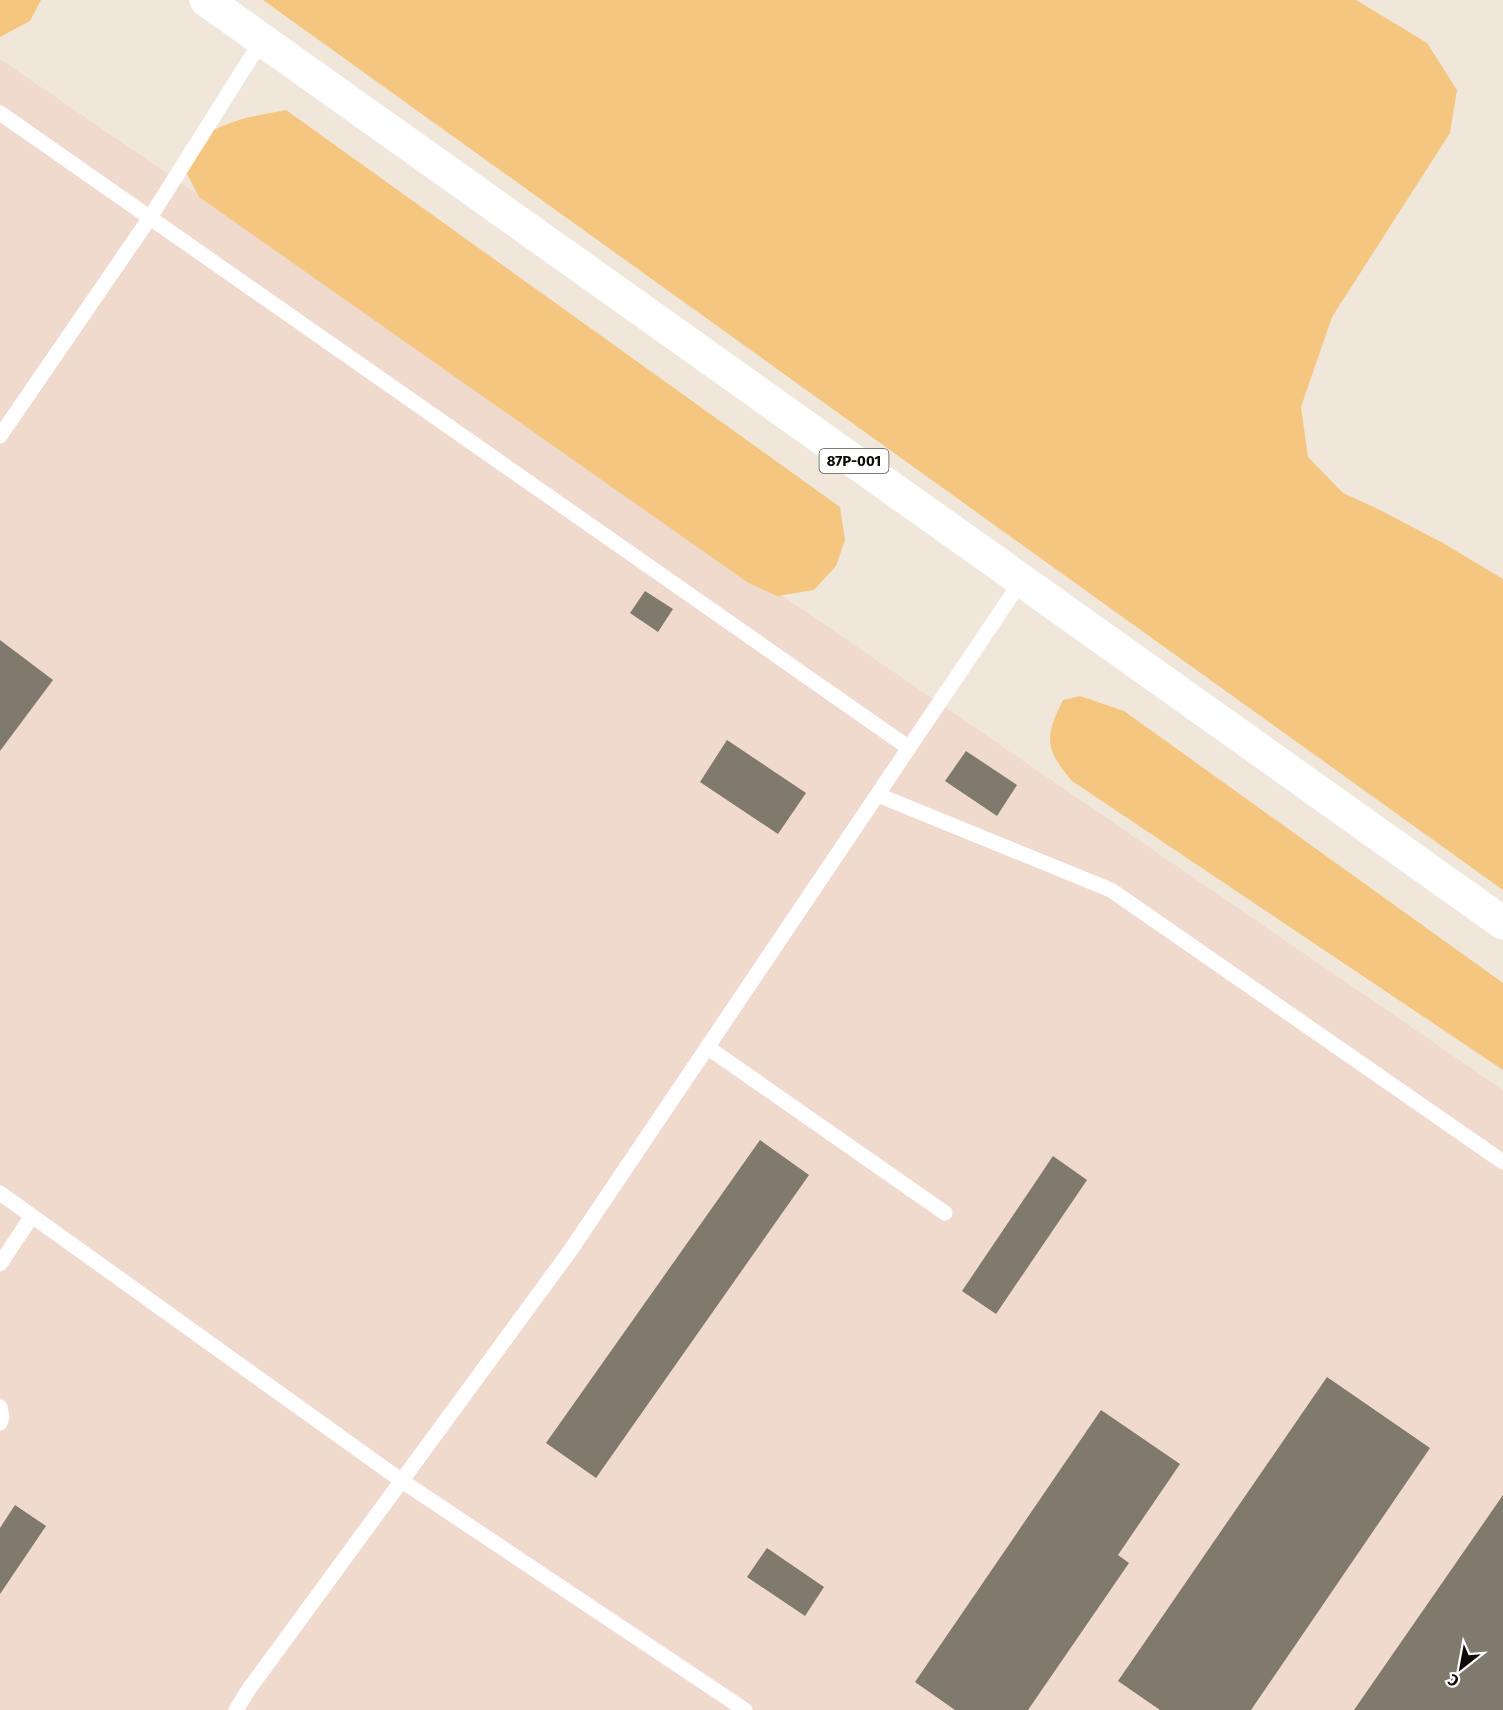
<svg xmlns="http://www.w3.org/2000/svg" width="1503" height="1710" font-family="'Fira Sans',sans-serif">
<rect width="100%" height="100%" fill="#f0e7da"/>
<!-- industrial -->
<path fill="#f0d9cd" d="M 0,59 L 1503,1090 L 1503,1710 L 0,1710 Z"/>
<!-- green -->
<path fill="#f5c67f" d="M 0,0 L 41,0 L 30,21 L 0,37 Z
M 263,0 L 1356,0 L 1427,43 L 1457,90 L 1450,133 L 1332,317 L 1301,407 L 1308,457 L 1343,493 L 1378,509 L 1443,543 L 1503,579 L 1503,890 Z
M 286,110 L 840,507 L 845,540 L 836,566 L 814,590 L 777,596 L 747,582 L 199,197 L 181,163 L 195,139 L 222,126 L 245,118 Z
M 1080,696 L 1124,711 L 1503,983 L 1503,1070 L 1072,781 C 1045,749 1044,738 1063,700 Z"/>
<!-- building -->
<path fill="#80796d" d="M 645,591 L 673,609 L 658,632 L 630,613 Z
M 0,640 L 53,680 L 0,751 Z
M 727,740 L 806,793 L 778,834 L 700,782 Z
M 966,751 L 1017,785 L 997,816 L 945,781 Z
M 760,1140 L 809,1175 L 596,1478 L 546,1443 Z
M 1053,1156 L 1087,1180 L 996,1314 L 962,1291 Z
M 1327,1377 L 1430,1448 L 1251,1710 L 1160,1710 L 1118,1681 Z
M 1101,1410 L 1180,1464 L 1118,1555 L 1129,1563 L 1028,1710 L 955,1710 L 915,1682 Z
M 1503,1495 L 1503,1710 L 1354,1710 Z
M 15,1505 L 46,1526 L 0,1594 L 0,1528 Z
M 767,1548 L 824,1587 L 805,1616 L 747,1577 Z"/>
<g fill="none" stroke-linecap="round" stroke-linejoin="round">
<!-- service -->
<path stroke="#fff" stroke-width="15" d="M 0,113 L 909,748
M 0,436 L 149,219 L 262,40
M 878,795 L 1111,890 L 1503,1162
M 707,1047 L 945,1213
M 0,1193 L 402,1481 L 745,1710
M 0,1264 L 32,1216
M 0,1407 L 2,1417 L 0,1423
M 236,1710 L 249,1689 L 570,1251 L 1022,580"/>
<!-- primary -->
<path stroke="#fff" stroke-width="33" d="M 206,0 L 1503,923"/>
</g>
<g text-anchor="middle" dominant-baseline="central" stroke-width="4.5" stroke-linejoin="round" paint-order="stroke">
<!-- shield labels -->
<rect fill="#fff" stroke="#565451" stroke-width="1.5" x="819.5" y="449" width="69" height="24" rx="4.5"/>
<g font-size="15" font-weight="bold" fill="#0e0b07">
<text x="854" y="461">87Р-001</text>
</g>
</g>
<!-- north arrow -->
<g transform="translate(1461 1668) rotate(211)" stroke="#ffffff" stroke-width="4.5" paint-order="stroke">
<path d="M0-4.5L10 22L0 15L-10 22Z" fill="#0e0b07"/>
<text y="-9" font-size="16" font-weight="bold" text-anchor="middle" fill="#0e0b07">С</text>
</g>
</svg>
